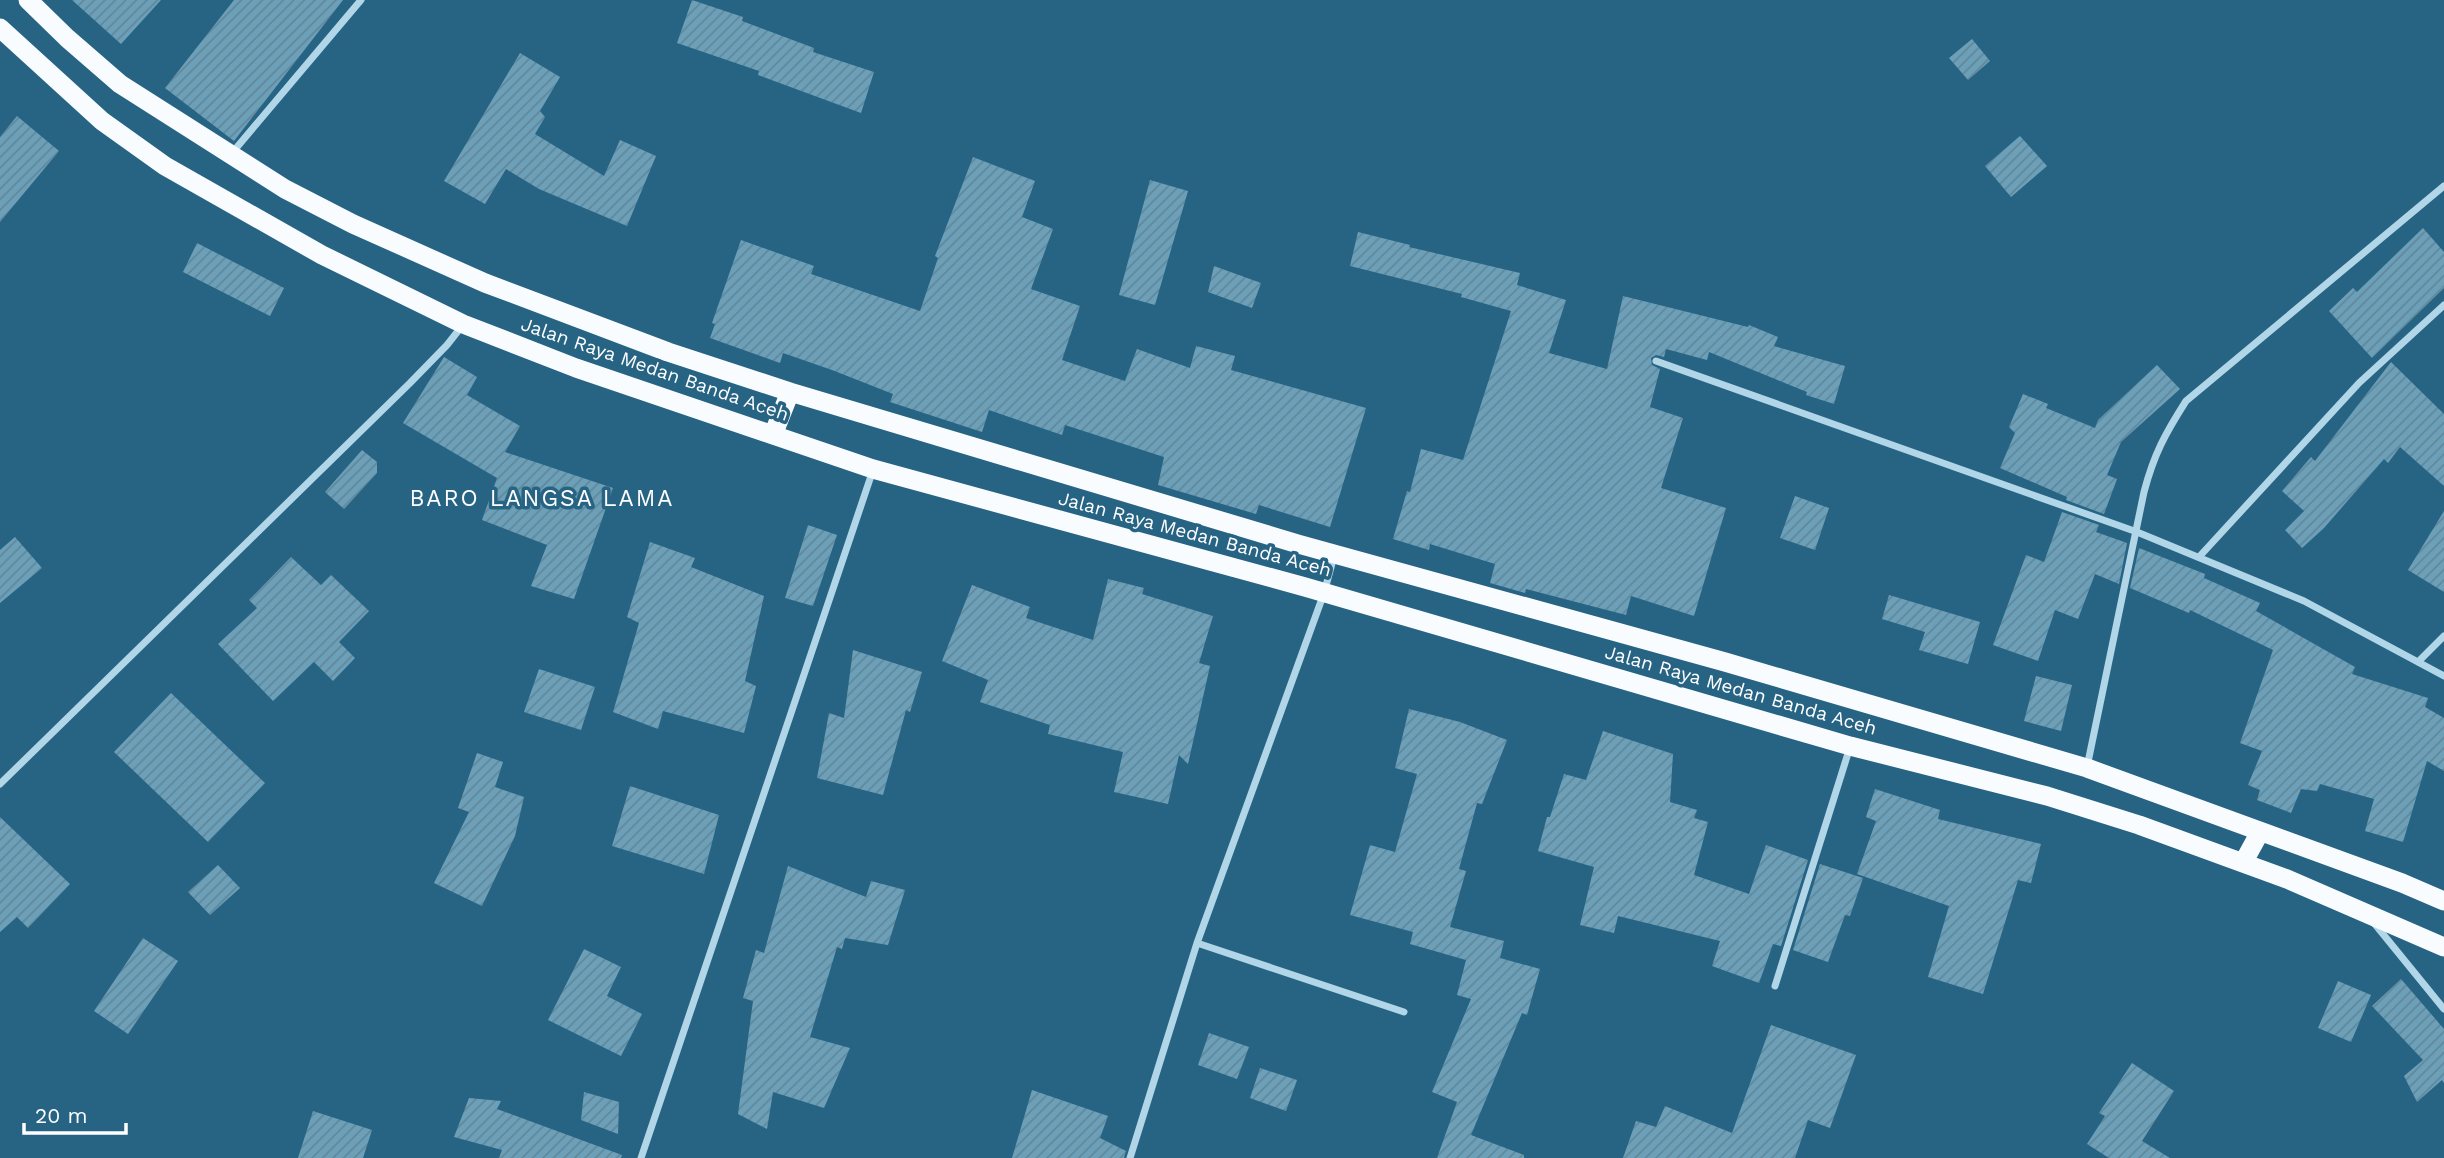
<svg xmlns="http://www.w3.org/2000/svg" width="2444" height="1158" font-family="'Work Sans',sans-serif">
<defs>
<pattern id="building-hatch" width="6" height="6" patternUnits="userSpaceOnUse" patternTransform="scale(1.75)"><rect width="6" height="6" fill="#6ca0b9"/><path d="M-1 1l2-2M0 6l6-6M5 7l2-2" fill="none" stroke="#628798"/></pattern>
</defs>
<rect width="100%" height="100%" fill="#276484"/>
<!-- building -->
<path fill="url(#building-hatch)" d="M 72,0 L 161,0 L 121,44 Z
M 234,0 L 343,0 L 234,141 L 165,88 Z
M 692,0 L 743,17 L 742,21 L 814,48 L 813,52 L 874,72 L 861,113 L 758,75 L 759,71 L 677,43 Z
M 1972,39 L 1990,61 L 1968,80 L 1949,58 Z
M 520,53 L 560,77 L 540,111 L 545,117 L 535,134 L 604,176 L 620,140 L 656,156 L 627,226 L 539,189 L 506,169 L 485,204 L 444,181 Z
M 17,116 L 59,151 L 0,222 L 0,137 Z
M 2020,136 L 2047,166 L 2011,197 L 1985,166 Z
M 973,157 L 1035,181 L 1022,217 L 1053,229 L 1031,289 L 1080,306 L 1062,360 L 1125,381 L 1137,349 L 1190,368 L 1196,346 L 1235,356 L 1231,370 L 1366,408 L 1330,527 L 1259,505 L 1256,514 L 1158,485 L 1164,457 L 1065,425 L 1062,435 L 989,410 L 982,432 L 890,402 L 893,394 L 832,370 L 783,353 L 780,363 L 710,338 L 715,324 L 712,323 L 741,240 L 814,266 L 811,274 L 920,311 L 938,258 L 935,256 Z
M 1150,180 L 1188,191 L 1155,305 L 1119,295 Z
M 2423,228 L 2444,252 L 2444,288 L 2372,358 L 2329,311 L 2353,288 L 2357,292 Z
M 1358,232 L 1410,245 L 1409,247 L 1520,273 L 1517,285 L 1566,300 L 1549,353 L 1607,369 L 1623,296 L 1748,327 L 1749,325 L 1778,337 L 1774,346 L 1845,366 L 1834,404 L 1806,395 L 1807,392 L 1709,352 L 1707,360 L 1666,349 L 1664,357 L 1656,355 L 1651,358 L 1652,365 L 1660,369 L 1650,407 L 1683,418 L 1661,488 L 1726,508 L 1694,616 L 1631,596 L 1626,615 L 1526,589 L 1525,593 L 1490,583 L 1495,564 L 1430,544 L 1429,550 L 1393,539 L 1407,491 L 1410,492 L 1421,449 L 1463,460 L 1511,311 L 1461,297 L 1462,294 L 1350,266 Z
M 197,243 L 284,288 L 270,316 L 183,272 Z
M 1214,266 L 1261,283 L 1252,308 L 1208,292 Z
M 444,357 L 477,377 L 467,395 L 520,426 L 505,452 L 613,488 L 574,599 L 531,586 L 547,545 L 482,520 L 497,478 L 403,423 Z
M 2391,362 L 2444,414 L 2444,486 L 2400,447 L 2388,463 L 2384,459 L 2324,528 L 2302,548 L 2285,530 L 2304,511 L 2282,491 L 2311,457 L 2315,461 Z
M 2157,365 L 2180,389 L 2121,442 L 2107,475 L 2117,479 L 2104,514 L 2066,500 L 2067,497 L 2000,468 L 2015,433 L 2009,427 L 2023,394 L 2048,404 L 2046,408 L 2095,428 L 2098,420 Z
M 362,450 L 377,462 L 377,473 L 344,509 L 325,492 Z
M 1795,496 L 1829,508 L 1815,550 L 1780,538 Z
M 2444,511 L 2444,592 L 2408,570 Z
M 2062,512 L 2099,525 L 2096,532 L 2127,543 L 2119,584 L 2095,574 L 2078,619 L 2055,610 L 2038,661 L 1993,645 L 2026,555 L 2044,562 Z
M 808,525 L 837,535 L 813,606 L 785,598 Z
M 15,537 L 42,568 L 0,603 L 0,550 Z
M 650,542 L 695,558 L 691,567 L 764,596 L 745,681 L 756,686 L 744,733 L 663,711 L 658,729 L 613,712 L 639,623 L 627,617 Z
M 2139,548 L 2205,574 L 2204,578 L 2260,603 L 2256,611 L 2355,667 L 2352,674 L 2428,698 L 2425,707 L 2444,718 L 2444,771 L 2427,761 L 2403,842 L 2365,831 L 2374,799 L 2320,784 L 2317,791 L 2301,789 L 2291,813 L 2257,800 L 2260,790 L 2248,785 L 2262,751 L 2240,743 L 2273,650 L 2190,610 L 2189,613 L 2130,588 Z
M 291,557 L 321,585 L 331,575 L 369,611 L 339,642 L 355,658 L 333,681 L 314,662 L 273,701 L 218,644 L 257,608 L 249,600 Z
M 1108,579 L 1144,588 L 1142,594 L 1213,616 L 1199,663 L 1210,666 L 1188,764 L 1179,755 L 1168,804 L 1114,792 L 1123,752 L 1048,734 L 1050,725 L 980,702 L 988,680 L 942,661 L 972,585 L 1030,607 L 1026,618 L 1093,640 Z
M 1889,595 L 1980,622 L 1968,664 L 1919,650 L 1925,632 L 1882,619 Z
M 853,650 L 922,672 L 910,712 L 906,710 L 883,795 L 817,778 L 829,713 L 844,718 Z
M 539,669 L 595,687 L 581,730 L 524,712 Z
M 2036,676 L 2072,685 L 2061,731 L 2024,721 Z
M 171,693 L 265,783 L 208,842 L 114,752 Z
M 1409,709 L 1460,722 L 1507,740 L 1482,804 L 1477,803 L 1459,869 L 1466,871 L 1450,927 L 1504,941 L 1500,958 L 1540,969 L 1527,1015 L 1522,1013 L 1471,1135 L 1524,1155 L 1524,1158 L 1437,1158 L 1457,1102 L 1432,1092 L 1471,999 L 1457,995 L 1466,960 L 1410,944 L 1413,932 L 1350,915 L 1370,845 L 1395,852 L 1417,774 L 1395,768 Z
M 1603,731 L 1673,754 L 1670,802 L 1697,810 L 1694,818 L 1708,822 L 1694,875 L 1749,894 L 1766,845 L 1808,860 L 1781,946 L 1773,944 L 1759,983 L 1712,966 L 1720,941 L 1618,916 L 1614,933 L 1580,925 L 1594,867 L 1538,851 L 1547,817 L 1550,817 L 1564,774 L 1586,780 Z
M 477,753 L 503,762 L 495,787 L 524,797 L 515,836 L 482,906 L 434,883 L 469,812 L 458,808 Z
M 630,786 L 719,815 L 704,874 L 612,846 Z
M 1875,789 L 1940,810 L 1938,819 L 2041,844 L 2031,883 L 2018,880 L 1983,994 L 1928,977 L 1949,906 L 1857,874 L 1876,821 L 1866,817 Z
M 0,817 L 70,884 L 28,928 L 17,917 L 0,932 Z
M 1820,864 L 1863,878 L 1850,916 L 1845,915 L 1828,962 L 1793,950 Z
M 218,865 L 240,888 L 210,915 L 188,892 Z
M 788,866 L 866,897 L 871,881 L 905,890 L 888,945 L 845,938 L 842,949 L 837,947 L 810,1037 L 850,1048 L 824,1108 L 773,1092 L 767,1129 L 738,1114 L 753,1001 L 743,998 L 756,950 L 764,953 Z
M 143,938 L 178,961 L 128,1034 L 94,1011 Z
M 584,949 L 621,967 L 607,996 L 642,1014 L 621,1056 L 548,1020 Z
M 2401,979 L 2444,1029 L 2444,1083 L 2442,1080 L 2417,1102 L 2404,1076 L 2423,1060 L 2372,1006 Z
M 2338,981 L 2371,995 L 2351,1042 L 2318,1028 Z
M 1771,1025 L 1856,1055 L 1830,1128 L 1808,1120 L 1795,1158 L 1623,1158 L 1636,1121 L 1656,1127 L 1665,1106 L 1732,1133 Z
M 1209,1033 L 1249,1047 L 1237,1079 L 1198,1065 Z
M 2132,1063 L 2174,1091 L 2142,1141 L 2170,1158 L 2109,1158 L 2087,1144 L 2105,1116 L 2099,1113 Z
M 1260,1068 L 1297,1080 L 1286,1111 L 1250,1098 Z
M 1032,1090 L 1108,1116 L 1100,1138 L 1126,1151 L 1124,1158 L 1012,1158 Z
M 584,1092 L 619,1102 L 618,1134 L 581,1120 Z
M 469,1098 L 501,1101 L 497,1109 L 622,1155 L 621,1158 L 499,1158 L 502,1150 L 454,1137 Z
M 313,1111 L 372,1130 L 363,1158 L 298,1158 Z"/>
<g fill="none" stroke-linecap="round" stroke-linejoin="round">
<!-- minor -->
<path stroke="#b1d6e7" stroke-width="7" d="M 232,153 L 361,0
M 1656,361 L 2137,532 L 2304,601 L 2444,676
M 2199,557 L 2359,383 L 2444,305
M 2418,662 L 2444,636
M 2087,767 L 2144,492 C 2154,454 2165,434 2186,401 L 2444,186
M 0,784 L 410,383 L 447,345 L 462,326
M 2374,923 L 2444,1009
M 1197,943 L 1404,1012
M 1775,986 L 1850,747
M 641,1158 L 873,470
M 1130,1158 L 1197,943 L 1324,593 L 1334,556"/>
<!-- trunk -->
<path stroke="#f9fcfe" stroke-width="19" d="M 28,0 L 67,38 L 120,84 L 285,189 L 353,224 L 485,283 L 668,352 L 790,392 L 1298,544 L 1725,662 L 2087,768 L 2402,883 L 2444,901
M 0,28 L 102,121 L 165,166 L 322,255 L 463,324 L 576,368 L 873,469 L 1305,587 L 1850,746 L 2047,796 L 2139,825 L 2287,879 L 2444,947
M 773,435 L 790,392
M 2243,863 L 2260,832"/>
</g>
<g text-anchor="middle" dominant-baseline="central" stroke-width="7" stroke-linejoin="round" paint-order="stroke">
<!-- street labels -->
<g font-size="19" fill="#fff" stroke="#276484">
<text transform="translate(655 369) rotate(19)">Jalan Raya Medan Banda Aceh</text>
<text transform="translate(1195 534) rotate(15)">Jalan Raya Medan Banda Aceh</text>
<text transform="translate(1741 690) rotate(16)">Jalan Raya Medan Banda Aceh</text>
</g>
<!-- quarter labels -->
<g font-size="23" letter-spacing="2" fill="#fff" stroke="#276484">
<text x="542" y="498">BARO LANGSA LAMA</text>
</g>
</g>
<!-- scale -->
<path d="M24 1123v10h102v-10" fill="none" stroke="#ffffff" stroke-width="3.5"/>
<text x="35" y="1123" font-size="21" fill="#ffffff" stroke="#276484" stroke-width="5" paint-order="stroke">20 m</text>
</svg>
